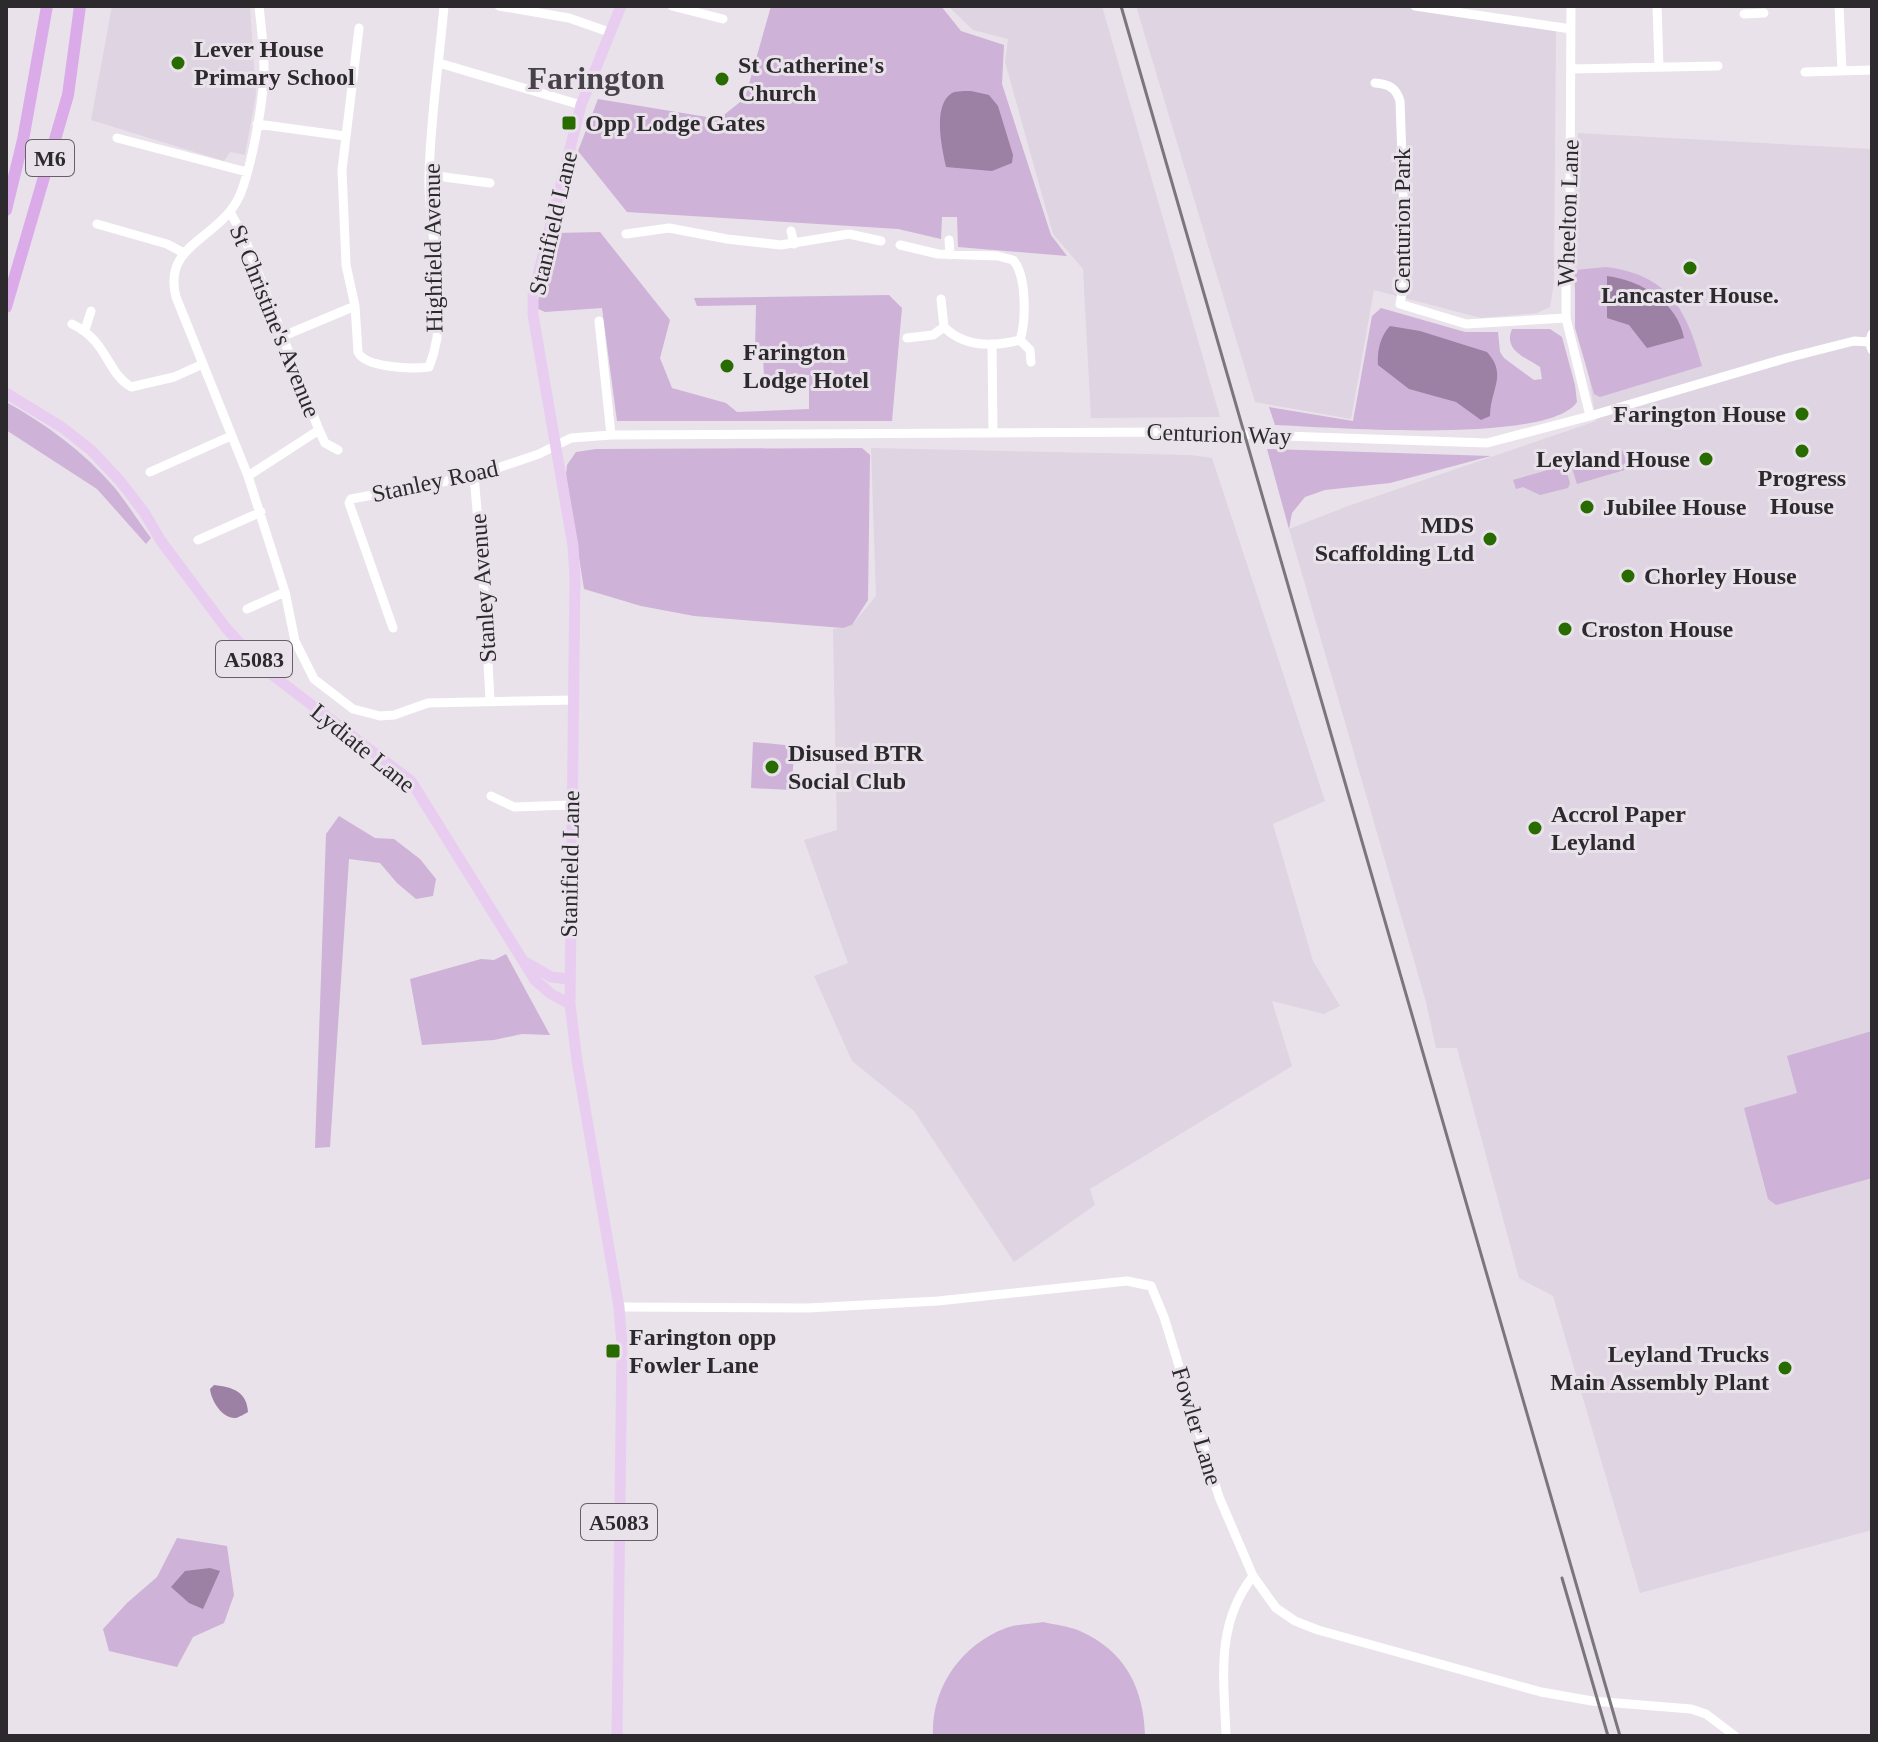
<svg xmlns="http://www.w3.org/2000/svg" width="1878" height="1742" font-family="'Times New Roman',serif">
<rect width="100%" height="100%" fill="#e9e2eb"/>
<!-- built -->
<path fill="#ded4e2" d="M 112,6 L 250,6 L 256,94 L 245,155 L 230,152 L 224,161 L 91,120 Z
M 948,6 L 1102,6 L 1220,417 L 1091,418 L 1083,269 L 1053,234 L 1005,62 L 1008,39 L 973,30 Z
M 1136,6 L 1395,6 L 1556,29 L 1554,283 L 1550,307 L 1537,313 L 1481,318 L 1374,290 L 1351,419 L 1255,402 Z
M 1578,133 L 1872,149 L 1872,1530 L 1640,1593 L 1553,1296 L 1519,1278 L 1457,1048 L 1436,1048 L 1426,1002 L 1289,529 L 1348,506 L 1596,421 L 1573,279 Z
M 871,448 L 1191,455 L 1212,458 L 1325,801 L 1273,824 L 1313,961 L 1340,1006 L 1324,1014 L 1272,1001 L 1292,1066 L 1090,1189 L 1095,1205 L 1014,1262 L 914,1111 L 852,1061 L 814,976 L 848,963 L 804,840 L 837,830 L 833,629 L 851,626 L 876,596 Z"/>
<!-- green -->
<path fill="#ceb2d7" d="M 771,6 L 941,6 L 961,31 L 1004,45 L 1002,84 L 1051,235 L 1067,256 L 958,247 L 957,217 L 942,217 L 941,239 L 898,229 L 627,212 L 578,151 L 598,99 L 719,119 L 745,98 Z
M 600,232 L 670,320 L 660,358 L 672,388 L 726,403 L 737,412 L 809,409 L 809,375 L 764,376 L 763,357 L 755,351 L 756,305 L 697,306 L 694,298 L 889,295 L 902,308 L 892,421 L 617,421 L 602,308 L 545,312 L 536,308 L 556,233 Z
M 1606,267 C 1669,275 1687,310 1702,366 L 1600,397 L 1594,394 L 1575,328 L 1575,270 Z
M 1381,308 L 1465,332 L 1498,332 L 1500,352 L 1504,358 L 1534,380 L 1542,379 L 1540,367 C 1525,357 1503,350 1512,329 L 1550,329 L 1562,337 L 1575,385 L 1577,402 C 1548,445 1329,427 1275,425 L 1269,407 L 1353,421 L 1372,316 Z
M 6,402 C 46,424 84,452 114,487 C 127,503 138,521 151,538 L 146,544 L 97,489 L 6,430 Z
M 862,448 L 870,455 L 868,600 L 852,625 L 843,628 L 694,616 L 641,606 L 584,589 L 566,475 L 567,465 L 576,452 L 596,449 Z
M 1267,449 L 1491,456 L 1390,483 L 1325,490 L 1305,497 L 1292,513 L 1289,529 Z
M 1621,450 L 1623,451 L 1628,469 L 1577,484 L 1571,465 Z
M 1562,466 L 1566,470 L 1570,483 L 1568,488 L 1540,495 L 1523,487 L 1516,489 L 1513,480 Z
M 753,742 L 795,746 L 791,790 L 751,788 Z
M 339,816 L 375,838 L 394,839 L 420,859 L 436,879 L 433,896 L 416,899 L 397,883 L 380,863 L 349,859 L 330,1147 L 315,1148 L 326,834 Z
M 506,954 L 550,1035 L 522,1034 L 494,1040 L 422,1045 L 410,979 L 481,959 L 494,960 Z
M 1872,1031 L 1872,1178 L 1776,1205 L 1768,1199 L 1744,1108 L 1797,1093 L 1787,1056 Z
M 177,1538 L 227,1546 L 234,1595 L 224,1623 L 193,1637 L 177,1667 L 109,1651 L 103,1629 L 127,1603 L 157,1577 Z
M 1043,1622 C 1055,1625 1069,1626 1080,1631 C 1125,1651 1144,1688 1145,1736 L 933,1736 C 931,1688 961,1645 1006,1628 C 1017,1624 1031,1624 1043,1622 Z"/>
<!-- water -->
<path fill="#9c81a4" d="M 971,91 L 989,95 L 998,106 L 1013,155 L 1012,163 L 992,171 L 946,167 C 942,149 932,105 952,93 C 956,91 966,91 971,91 Z
M 1607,276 C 1641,280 1678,303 1684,338 L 1647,348 L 1629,325 L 1607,318 Z
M 1390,326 L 1420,331 L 1487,352 C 1508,375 1490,390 1490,416 L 1481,420 L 1456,402 L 1409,389 L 1378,365 C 1377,352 1380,336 1390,326 Z
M 214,1385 C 233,1387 247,1392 248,1412 C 247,1413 237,1418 236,1418 C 222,1419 211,1400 210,1389 Z
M 210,1568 L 220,1571 L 203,1609 L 189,1603 L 171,1587 L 185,1571 Z"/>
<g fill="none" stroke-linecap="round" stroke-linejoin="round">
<!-- minor -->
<path stroke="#fff" stroke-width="9" d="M 259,6 C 261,26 264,47 264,68 C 264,100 252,165 240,195 C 220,240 162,243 176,297 L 248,476 L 285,592 L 295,641 L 314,679 L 353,709 L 380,716 L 394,715 L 428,703 L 573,700
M 499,6 L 569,18 L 609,32
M 672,6 L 723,19
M 1415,6 L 1571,29
M 1571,6 L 1570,197 L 1566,243 L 1566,318 L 1590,416
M 1657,6 L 1659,67
M 1839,6 L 1842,71
M 1744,14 L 1764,13
M 359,28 L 342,170 L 346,265 L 355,306 L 358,352 C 365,368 412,369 429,367 C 453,307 428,239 429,178 C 430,121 439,63 444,6
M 439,63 L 581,105
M 1571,69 L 1718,66
M 1805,72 L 1872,70
M 1375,83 C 1389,84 1396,88 1400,101 L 1406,272 L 1400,304 L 1466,324 L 1566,318
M 257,124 L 345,136
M 117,138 L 247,172
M 429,175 L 490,183
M 230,212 L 245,239 L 319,430 L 248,476
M 97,224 L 167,244 L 184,253
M 791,231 L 794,244
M 626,234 L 669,228 L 727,239 L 781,245 L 849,234 L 881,241
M 949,240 L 950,255
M 900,245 L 938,254 L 998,256 L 1013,260 C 1027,275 1026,322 1020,340 C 993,347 964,347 944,327 L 941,299
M 599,321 L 611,435
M 72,324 C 108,341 106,372 131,387 L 174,377 L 203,364
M 85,330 L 91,311
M 1872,334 L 1869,342 L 1872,350
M 281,337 L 355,306
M 907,338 L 933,335 L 944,327
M 1020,340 L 1030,350 L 1031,362
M 992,344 L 993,433
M 319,430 L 325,443 L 338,450
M 150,472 L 231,436
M 474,476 L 484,589 L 490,700
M 198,540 L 261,512
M 247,609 L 285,592
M 393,628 L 349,503 L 351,499 L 474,476 L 539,454 L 571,438 L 611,435 L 1172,432 L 1487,443 L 1590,416 L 1787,358 L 1854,341 L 1869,342
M 491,796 L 514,807 L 571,805
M 619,1307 L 808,1308 L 938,1301 L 1127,1281 L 1151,1286 L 1164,1317 L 1219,1497 L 1253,1576 L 1276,1608 L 1295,1621 L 1318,1630 L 1541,1692 L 1592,1701 L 1691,1709 L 1706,1714 L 1735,1736
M 1226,1736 C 1224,1678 1215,1625 1253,1576"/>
<!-- major -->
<path stroke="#e9cdf1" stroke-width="11" d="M 6,393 L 63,428 L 92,451 L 120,481 L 144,512 L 161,541 L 226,628 L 262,667 L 411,781 L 535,980 L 551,994 L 570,1004
M 527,963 L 551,977 L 568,979
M 617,1736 L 622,1345 L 619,1307 L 577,1061 L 570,1004 L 575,578 L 573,546 L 533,315 L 533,295 L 581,105 L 621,6"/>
<!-- highway -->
<path stroke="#daabe8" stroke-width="12" d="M 6,210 L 23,140 L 47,6
M 6,307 L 68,95 L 80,6"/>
<!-- rail -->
<path stroke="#7a767c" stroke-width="3" d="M 1121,6 L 1620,1736
M 1562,1578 L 1608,1736"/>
</g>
<!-- markers -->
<g fill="#286b00" stroke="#e9e2eb" stroke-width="3">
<circle cx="178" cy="63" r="8"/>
<circle cx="722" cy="79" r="8"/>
<rect x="561" y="115" width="16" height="16" rx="4"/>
<circle cx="1690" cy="268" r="8"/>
<circle cx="727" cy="366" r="8"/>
<circle cx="1802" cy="414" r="8"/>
<circle cx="1802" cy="451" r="8"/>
<circle cx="1706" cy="459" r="8"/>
<circle cx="1587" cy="507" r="8"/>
<circle cx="1490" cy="539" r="8"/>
<circle cx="1628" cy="576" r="8"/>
<circle cx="1565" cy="629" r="8"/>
<circle cx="772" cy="767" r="8"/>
<circle cx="1535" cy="828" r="8"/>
<rect x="605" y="1343" width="16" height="16" rx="4"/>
<circle cx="1785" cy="1368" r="8"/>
</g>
<g text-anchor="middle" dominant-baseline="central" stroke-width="6" stroke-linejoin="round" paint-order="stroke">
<!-- shield labels -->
<g fill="#e9e2eb" stroke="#656167" stroke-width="2">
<rect x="26" y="140" width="48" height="36" rx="6"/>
<rect x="216" y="641" width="76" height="36" rx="6"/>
<rect x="581" y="1504" width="76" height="36" rx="6"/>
</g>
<g font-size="22" font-weight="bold" fill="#2d2a2e">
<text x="50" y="158">M6</text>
<text x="254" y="659">A5083</text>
<text x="619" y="1522">A5083</text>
</g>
<!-- poi labels -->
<g font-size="24" font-weight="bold" fill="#2d2a2e" stroke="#e9e2eb" text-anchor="start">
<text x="194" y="49">Lever House<tspan x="194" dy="28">Primary School</tspan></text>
<text x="738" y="65">St Catherine's<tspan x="738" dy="28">Church</tspan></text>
<text x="585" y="123">Opp Lodge Gates</text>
<text x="1690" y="295" text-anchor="middle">Lancaster House.</text>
<text x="743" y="352">Farington<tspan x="743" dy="28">Lodge Hotel</tspan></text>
<text x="1786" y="414" text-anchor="end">Farington House</text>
<text x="1690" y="459" text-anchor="end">Leyland House</text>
<text x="1802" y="478" text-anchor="middle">Progress<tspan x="1802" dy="28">House</tspan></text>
<text x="1603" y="507">Jubilee House</text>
<text x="1474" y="525" text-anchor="end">MDS<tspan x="1474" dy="28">Scaffolding Ltd</tspan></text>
<text x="1644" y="576">Chorley House</text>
<text x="1581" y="629">Croston House</text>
<text x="788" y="753">Disused BTR<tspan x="788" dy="28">Social Club</tspan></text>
<text x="1551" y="814">Accrol Paper<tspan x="1551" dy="28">Leyland</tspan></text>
<text x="629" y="1337">Farington opp<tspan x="629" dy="28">Fowler Lane</tspan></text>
<text x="1769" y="1354" text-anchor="end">Leyland Trucks<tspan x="1769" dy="28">Main Assembly Plant</tspan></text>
</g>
<!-- street labels -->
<g font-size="24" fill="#2d2a2e" stroke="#e9e2eb">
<text transform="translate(1568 213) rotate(-88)">Wheelton Lane</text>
<text transform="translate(1402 221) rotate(-90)">Centurion Park</text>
<text transform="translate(553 223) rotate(-77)">Stanifield Lane</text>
<text transform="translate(433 248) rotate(-91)">Highfield Avenue</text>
<text transform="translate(275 321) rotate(68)">St Christine's Avenue</text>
<text transform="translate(1219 434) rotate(2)">Centurion Way</text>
<text transform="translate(435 481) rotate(-12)">Stanley Road</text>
<text transform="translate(483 588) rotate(-94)">Stanley Avenue</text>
<text transform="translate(363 748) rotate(39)">Lydiate Lane</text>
<text transform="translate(570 864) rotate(-89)">Stanifield Lane</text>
<text transform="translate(1197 1426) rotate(73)">Fowler Lane</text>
</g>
<!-- district labels -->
<g font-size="32" font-weight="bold" fill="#474149" stroke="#e9e2eb">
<text x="596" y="78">Farington</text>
</g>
</g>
<!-- border -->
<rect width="1878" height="1742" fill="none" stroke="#2d2a2e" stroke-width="16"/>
</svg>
